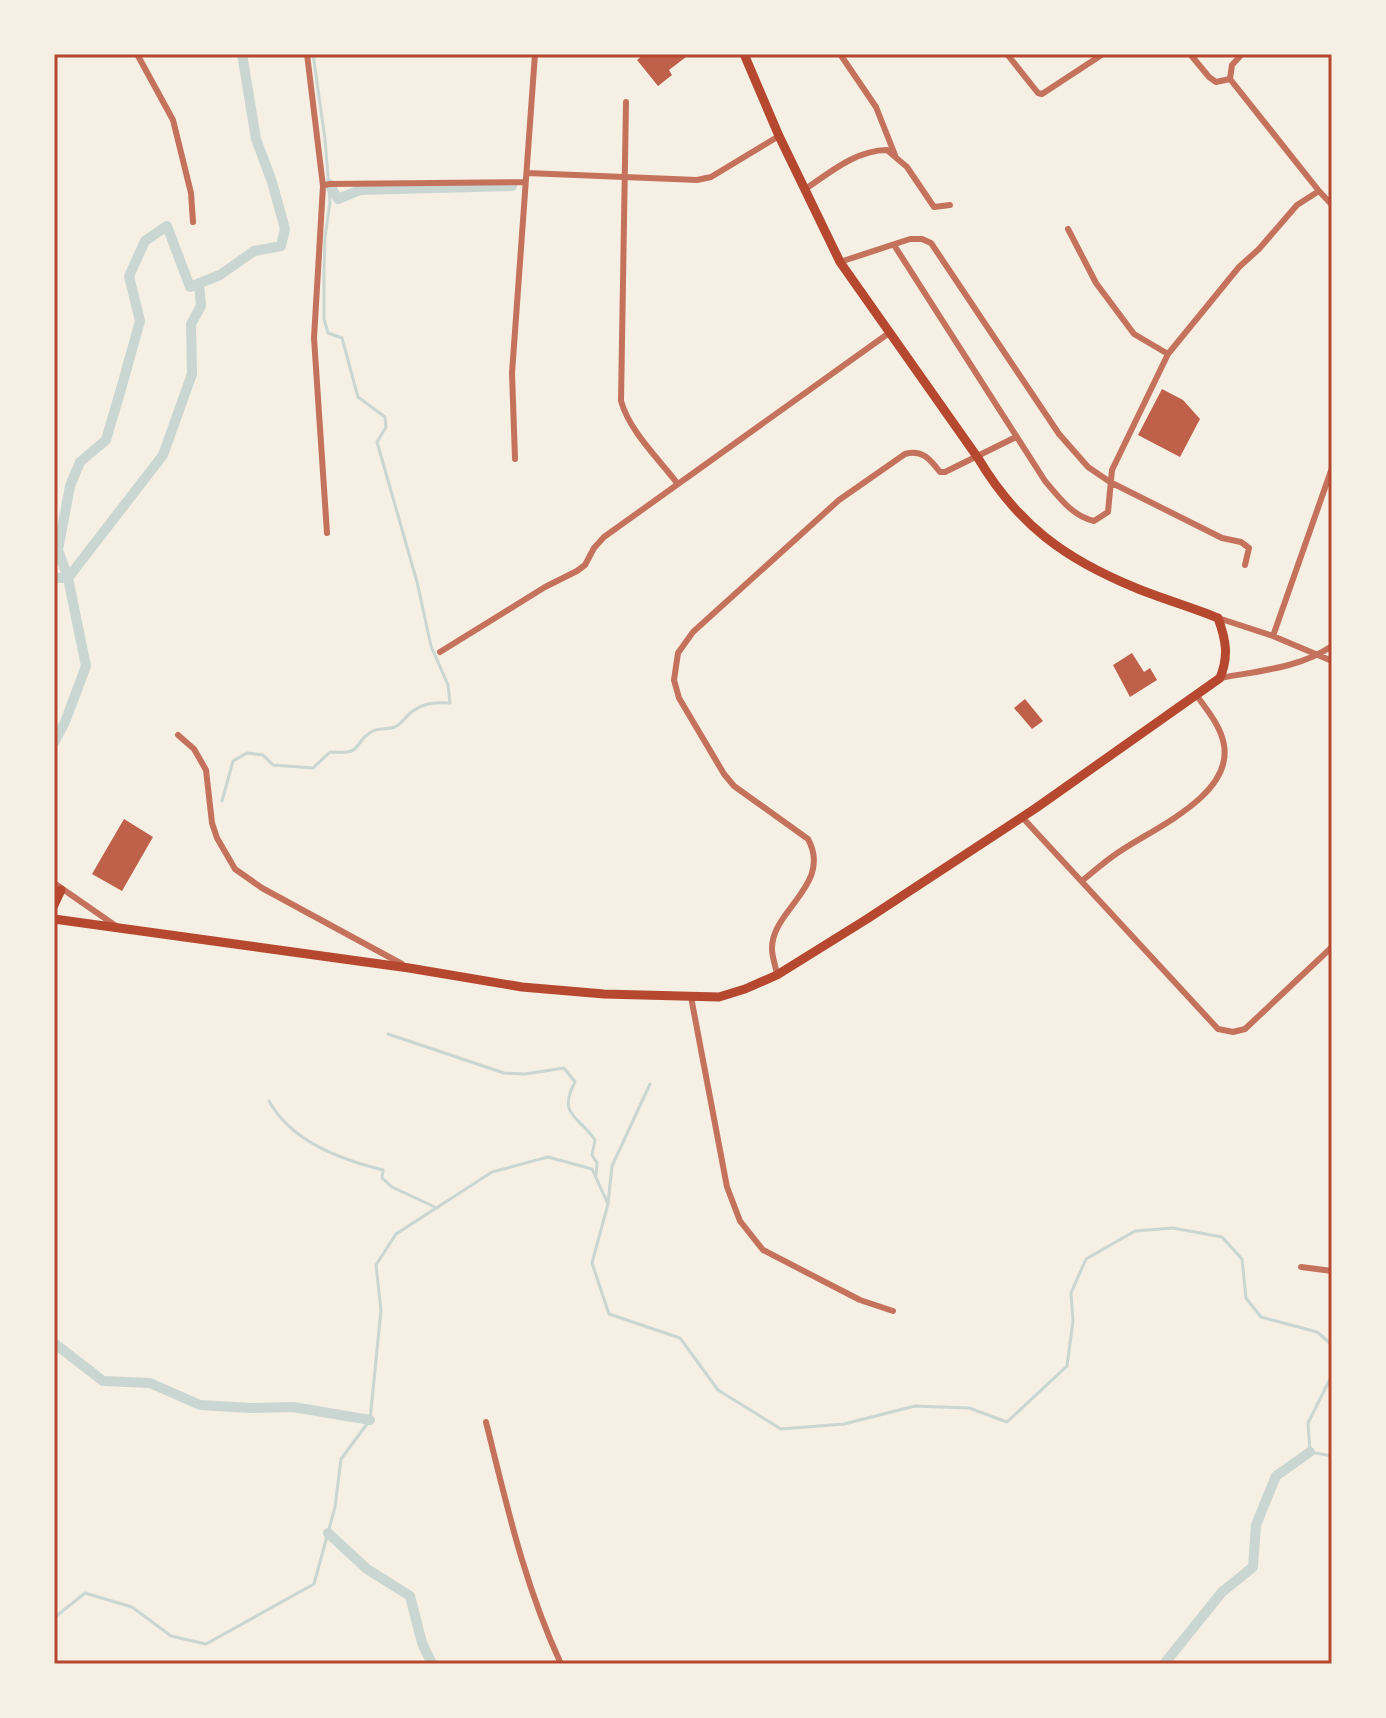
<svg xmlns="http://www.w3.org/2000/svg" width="1386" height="1718" font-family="Figtree,sans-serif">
<rect width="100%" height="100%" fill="#f6efe4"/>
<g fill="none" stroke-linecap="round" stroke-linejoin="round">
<!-- stream -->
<path stroke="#c9d6d2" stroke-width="3" d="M 222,801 L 233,761 L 247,753 L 263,755 L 273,765 L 313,768 L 330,752 C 366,754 350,746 371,732 C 378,727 387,730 395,727 C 401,724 405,719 409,714 C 422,703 434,702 450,703 L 448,685 L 431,646 L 417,582 L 377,442 L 386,427 L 385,417 L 358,397 L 342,338 L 328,333 L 324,319 L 324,270 L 325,237 L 330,202 L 325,139 L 313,54
M 388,1034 L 504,1073 L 525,1074 L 564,1068 L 575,1082 C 557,1115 579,1116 595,1140 L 592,1155 L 597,1163 L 596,1175
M 269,1101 C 291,1141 339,1159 383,1170 L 382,1178 L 392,1187 L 437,1208
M 608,1203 L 612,1166 L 650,1084
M 1332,1375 L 1308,1423 L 1310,1452 L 1332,1456
M 54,1618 L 85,1593 L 132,1607 L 171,1636 L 206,1644 L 314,1584 L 335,1507 L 341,1459 L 370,1420 L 381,1310 L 376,1265 L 396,1234 L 492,1172 L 548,1157 L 592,1169 L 608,1204 L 592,1263 L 609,1314 L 680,1338 L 718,1390 L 781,1429 L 844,1424 L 915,1406 L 969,1408 L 1007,1422 L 1067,1366 L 1073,1321 L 1071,1293 L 1086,1259 L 1135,1231 L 1173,1228 L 1222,1237 L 1242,1259 L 1246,1298 L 1261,1317 L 1317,1332 L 1331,1344 L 1332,1358"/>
<!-- canal -->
<path stroke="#c9d6d2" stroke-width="10" d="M 329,184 L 338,199 L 360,190 L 512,186
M 54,578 L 68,578 L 163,455 L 192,374 L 191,324 L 201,306 L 199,283
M 54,743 L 65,722 L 86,666 L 68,578 L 58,550 L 70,486 L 80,462 L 106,440 L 121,389 L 140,321 L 129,276 L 145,241 L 167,226 L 190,287 L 220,275 L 254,251 L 281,246 L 285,229 L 272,182 L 256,139 L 242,54
M 54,1343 L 103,1381 L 150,1383 L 200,1405 L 251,1408 L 293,1407 L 370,1420
M 328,1533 L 367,1569 L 410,1596 L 422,1643 L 432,1664
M 1164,1664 L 1222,1592 L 1253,1567 L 1256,1525 L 1276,1476 L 1310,1452"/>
</g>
<!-- building -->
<path fill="#bf614a" d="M 644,54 L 690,54 L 669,70 L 672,75 L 658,86 L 637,60 Z
M 1162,389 L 1183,400 L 1200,419 L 1180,457 L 1138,435 Z
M 1132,653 L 1144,672 L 1150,668 L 1157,680 L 1130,697 L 1113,665 Z
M 1025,699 L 1043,721 L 1032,729 L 1014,708 Z
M 124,819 L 153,837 L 122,891 L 92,874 Z"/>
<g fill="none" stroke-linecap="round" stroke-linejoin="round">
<!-- minor -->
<path stroke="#c5725c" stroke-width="6" d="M 137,54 L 173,120 L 191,193 L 193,222
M 307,54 L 323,186 L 314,338 L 327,533
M 840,54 L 876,107 L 895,155
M 1007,54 L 1038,93 L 1042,94 L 1103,54
M 1190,54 L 1209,77 L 1216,82 L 1230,79
M 1242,54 L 1232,65 L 1230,79 L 1319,191
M 626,102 L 621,401 C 630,432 658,458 677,483
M 527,173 L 697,180 L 711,177 L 779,136
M 323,186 L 329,184 L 525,182
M 804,190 C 829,173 856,150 887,150 L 907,167 L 934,207 L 950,205
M 1068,229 L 1096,283 L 1134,334 L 1168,354
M 894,245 L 1045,481 C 1059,497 1072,516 1094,521 L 1108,512 L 1112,470 L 1168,354 L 1239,267 L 1259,249 L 1297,205 L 1319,191 L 1332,205
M 840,262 L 910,239 L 922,239 L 931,243 L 1059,434 L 1088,467 L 1110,482 L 1222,538 L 1241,542 L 1249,548 L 1245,565
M 515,459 L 512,373 L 535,54
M 1218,618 L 1273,636 L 1332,661
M 1273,636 L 1332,468
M 440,652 L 545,587 L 577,571 L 585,565 L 594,548 L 604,537 L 889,333
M 1220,678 C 1258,671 1300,668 1332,646
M 178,735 L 194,749 L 206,770 L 212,823 L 217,838 L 235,869 L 262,888 L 402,964
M 1022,817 L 1218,1029 L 1233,1032 L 1245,1029 L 1332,947
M 1082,881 C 1093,872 1104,862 1116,854 C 1149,830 1233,797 1224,745 C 1221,727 1208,711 1197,696
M 54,883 L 116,926
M 777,975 C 776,967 772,957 772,949 C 771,910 833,885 808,839 L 734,786 L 724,774 L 679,698 L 674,680 L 678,653 L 693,632 L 839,500 L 905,454 C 922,449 930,459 940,472 L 945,472 L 1016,437
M 691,997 L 727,1187 L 740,1221 L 763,1250 L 860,1300 L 893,1311
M 1301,1267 L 1332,1271
M 486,1422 C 507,1506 524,1584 561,1664"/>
<!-- trunk -->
<path stroke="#b5482f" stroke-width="9" d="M 54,905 L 61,890
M 54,919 L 409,968 L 522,987 L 604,994 L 719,997 L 745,989 L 777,975 L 867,919 L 1036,808 L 1220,678 C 1229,656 1226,640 1218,618 C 1191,607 1163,599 1136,588 C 1065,559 1018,525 978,458 L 840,262 L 779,136 L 744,54"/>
</g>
<!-- border -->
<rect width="1386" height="1718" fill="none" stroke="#f6efe4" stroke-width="112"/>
<rect x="56" y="56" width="1274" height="1606" fill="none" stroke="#b5482f" stroke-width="3"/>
</svg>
